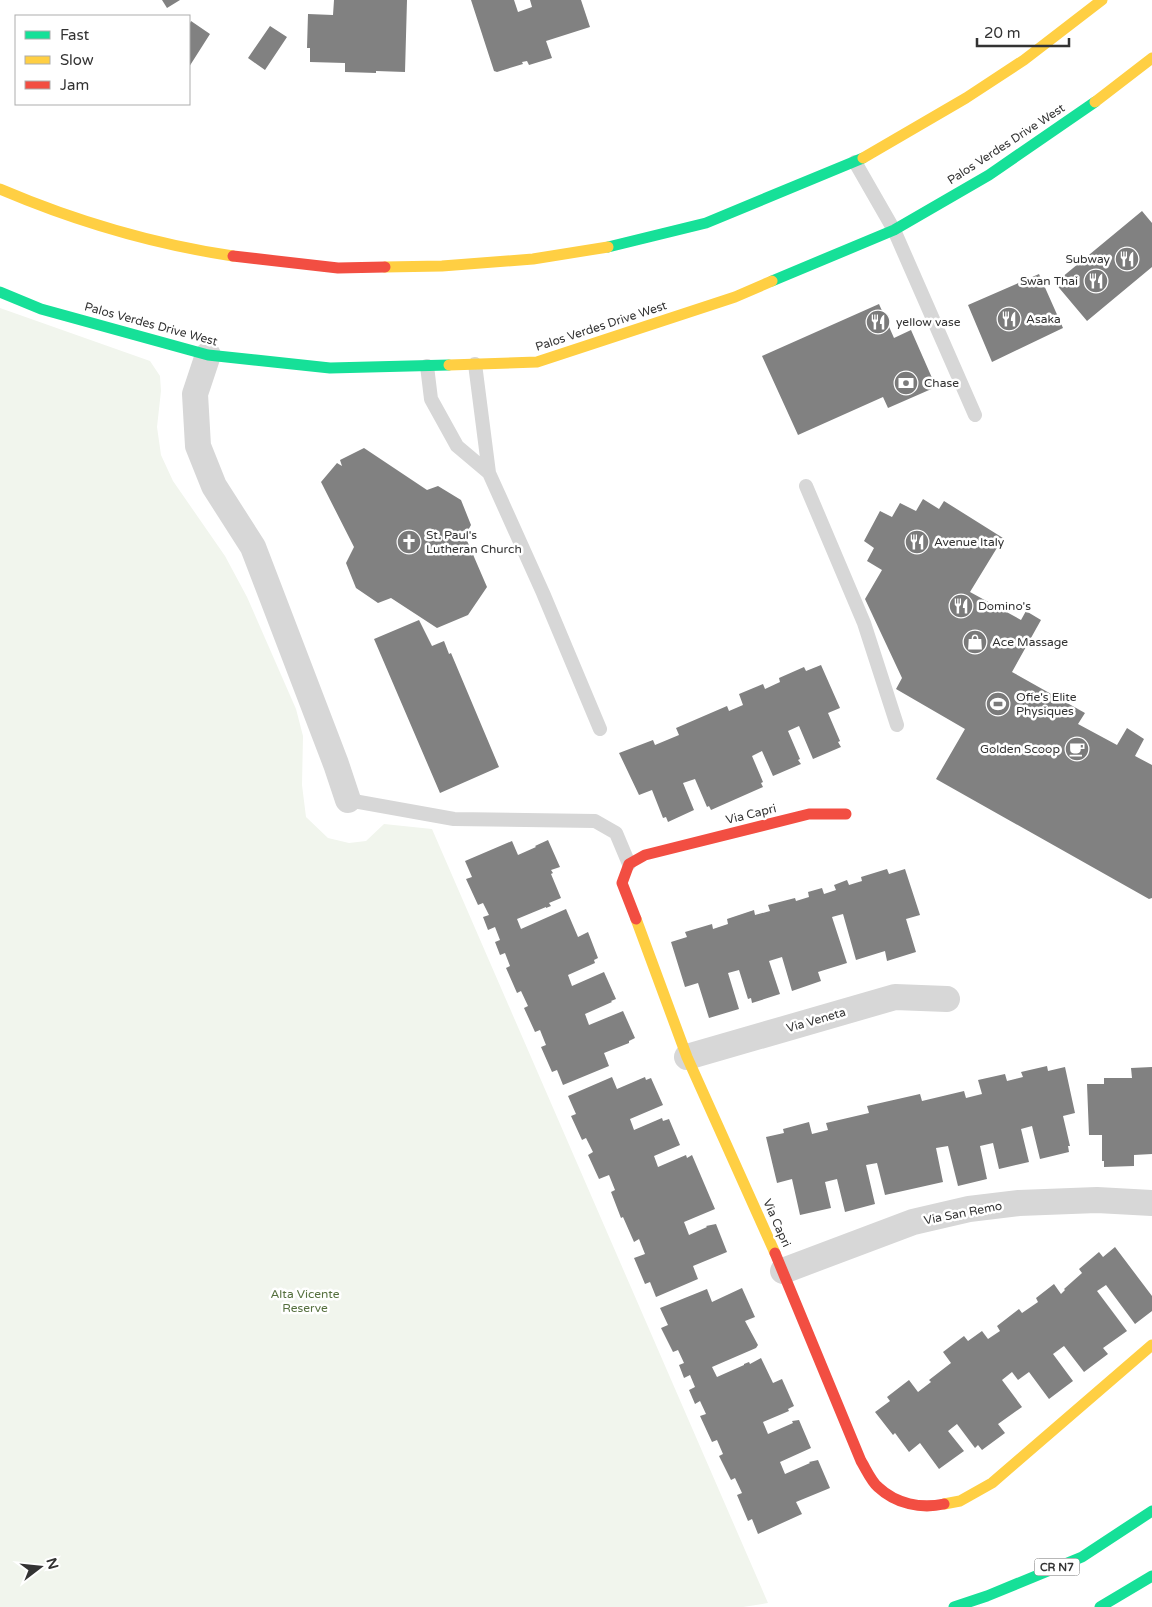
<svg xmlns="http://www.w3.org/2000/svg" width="1152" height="1607" font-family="'Varela Round',sans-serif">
<rect width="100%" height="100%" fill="#fff"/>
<!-- green -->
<path fill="#f1f5ed" d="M 0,308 L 150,361 L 160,376 L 161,391 L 157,427 L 161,455 L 173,481 L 225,556 L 247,597 L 296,709 L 303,736 L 302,785 L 306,817 L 328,838 L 349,843 L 366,841 L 384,824 L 432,829 L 768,1603 L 743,1607 L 0,1607 Z"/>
<!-- building -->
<path fill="#818181" d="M 162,0 L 180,0 L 167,8 Z
M 334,0 L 407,0 L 405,72 L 376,71 L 376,73 L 345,72 L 345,63 L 310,62 L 310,48 L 307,48 L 308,14 L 333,15 Z
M 471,0 L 514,0 L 518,12 L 532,7 L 530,0 L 581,0 L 590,27 L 546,41 L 552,58 L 529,65 L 527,61 L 522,62 L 523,64 L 497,72 L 494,71 Z
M 191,21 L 210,34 L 189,67 L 189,25 Z
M 270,26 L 287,37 L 265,70 L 248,58 Z
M 1142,211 L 1152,223 L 1152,267 L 1087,321 L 1055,283 Z
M 1039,274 L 1063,328 L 992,362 L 968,305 Z
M 879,304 L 894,338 L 911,330 L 936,387 L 888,408 L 883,397 L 798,435 L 762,356 Z
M 364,448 L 427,490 L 438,486 L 461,500 L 471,525 L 465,536 L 487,587 L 468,615 L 437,628 L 391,598 L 378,603 L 356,588 L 346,563 L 354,547 L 321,482 L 337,463 L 342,466 L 340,460 Z
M 923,499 L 939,509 L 944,501 L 1003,538 L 970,592 L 1021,620 L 1026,611 L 1041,620 L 1012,672 L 1085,713 L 1078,724 L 1117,745 L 1127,728 L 1144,739 L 1135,756 L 1152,765 L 1152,898 L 1149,899 L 936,779 L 965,729 L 896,689 L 902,678 L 865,599 L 882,570 L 867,561 L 874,548 L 864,541 L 880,511 L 892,517 L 900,503 L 916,511 Z
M 419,620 L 432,646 L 444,641 L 449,654 L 451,653 L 499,767 L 440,793 L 374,639 Z
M 821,665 L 840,708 L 828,713 L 840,741 L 838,742 L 841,747 L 813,759 L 799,726 L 788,731 L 800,759 L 798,760 L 801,764 L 773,776 L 762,751 L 752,756 L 763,782 L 761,783 L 763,787 L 711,810 L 709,806 L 707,807 L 695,779 L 683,783 L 694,810 L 668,822 L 666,817 L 663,818 L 652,790 L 639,795 L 619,753 L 653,740 L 655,745 L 679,735 L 676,728 L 727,706 L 729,711 L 743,705 L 739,694 L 763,684 L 765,689 L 780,682 L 779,678 L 804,667 L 806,671 Z
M 548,840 L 560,867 L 551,870 L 553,873 L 551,874 L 561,898 L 549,903 L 551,906 L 546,908 L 546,907 L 517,919 L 521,929 L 566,909 L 578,937 L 588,932 L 598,958 L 594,960 L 595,963 L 568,975 L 572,986 L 604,972 L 616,999 L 611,1001 L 612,1002 L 585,1014 L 589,1025 L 623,1011 L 635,1038 L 629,1041 L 629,1043 L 604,1053 L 609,1066 L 563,1085 L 557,1070 L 552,1072 L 541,1047 L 546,1045 L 540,1030 L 535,1032 L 524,1008 L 528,1006 L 521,991 L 517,993 L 506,968 L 510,966 L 505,953 L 500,955 L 495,942 L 500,940 L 495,927 L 488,930 L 483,917 L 489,915 L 483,903 L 478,905 L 466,879 L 472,877 L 465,861 L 512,841 L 518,855 L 536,847 L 535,846 Z
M 887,869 L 889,874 L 905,869 L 920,915 L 906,919 L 916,952 L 887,961 L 885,951 L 856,960 L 843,914 L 832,917 L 847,963 L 818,972 L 821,981 L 792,991 L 782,957 L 769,961 L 780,994 L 752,1003 L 751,998 L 748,999 L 739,970 L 728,973 L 739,1009 L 709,1018 L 698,983 L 685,987 L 671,942 L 687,937 L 685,932 L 712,924 L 713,929 L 728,924 L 727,919 L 754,910 L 755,915 L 770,911 L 768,905 L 795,898 L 796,901 L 809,897 L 808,892 L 822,888 L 824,894 L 836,890 L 834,885 L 847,880 L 849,885 L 862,881 L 861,877 Z
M 1047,1066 L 1048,1071 L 1065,1067 L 1075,1113 L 1063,1116 L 1070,1146 L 1068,1146 L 1069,1152 L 1040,1159 L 1032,1126 L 1021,1129 L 1029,1162 L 999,1169 L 993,1143 L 980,1146 L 987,1179 L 958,1186 L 948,1146 L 936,1148 L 943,1182 L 885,1195 L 877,1163 L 866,1165 L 875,1204 L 845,1212 L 837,1179 L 825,1182 L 831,1208 L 800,1215 L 792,1179 L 777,1183 L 766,1137 L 784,1133 L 783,1129 L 809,1122 L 812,1134 L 828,1130 L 826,1123 L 869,1113 L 867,1106 L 920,1094 L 922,1101 L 964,1091 L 966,1098 L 982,1094 L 978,1080 L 1005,1074 L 1007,1081 L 1023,1077 L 1021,1072 Z
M 1152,1067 L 1152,1154 L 1134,1155 L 1134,1166 L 1104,1167 L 1104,1161 L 1102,1161 L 1102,1135 L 1089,1135 L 1087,1084 L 1104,1084 L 1104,1078 L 1132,1078 L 1131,1068 Z
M 612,1077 L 617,1089 L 645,1077 L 646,1080 L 651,1078 L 663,1105 L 630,1119 L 634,1130 L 662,1118 L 663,1121 L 669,1119 L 680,1145 L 654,1156 L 658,1167 L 686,1155 L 687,1158 L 692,1155 L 715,1209 L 684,1222 L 689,1235 L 707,1227 L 706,1226 L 716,1224 L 727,1252 L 693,1266 L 698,1279 L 656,1297 L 650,1282 L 645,1284 L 634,1258 L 645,1254 L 639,1239 L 634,1242 L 623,1217 L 621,1218 L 611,1192 L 615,1190 L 609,1175 L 599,1179 L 588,1155 L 593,1152 L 586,1138 L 582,1140 L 571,1116 L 576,1114 L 568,1096 Z
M 1115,1247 L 1152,1296 L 1152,1311 L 1135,1324 L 1106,1285 L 1097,1291 L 1127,1331 L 1103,1348 L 1108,1354 L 1084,1372 L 1064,1346 L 1053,1354 L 1073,1381 L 1049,1399 L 1029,1372 L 1018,1380 L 1012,1372 L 1002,1380 L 1022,1407 L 998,1424 L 1005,1433 L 982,1450 L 978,1445 L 975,1448 L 957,1424 L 948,1431 L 964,1451 L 939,1469 L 920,1443 L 909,1452 L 895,1433 L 893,1435 L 875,1412 L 890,1401 L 887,1397 L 909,1380 L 918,1392 L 931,1382 L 929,1380 L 951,1363 L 943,1352 L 964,1336 L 968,1341 L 982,1331 L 988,1339 L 1000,1331 L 997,1326 L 1019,1309 L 1022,1313 L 1038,1302 L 1036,1298 L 1054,1284 L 1061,1294 L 1065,1290 L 1064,1289 L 1082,1273 L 1079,1269 L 1099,1252 L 1103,1257 Z
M 742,1288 L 755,1317 L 745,1321 L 758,1345 L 756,1348 L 712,1367 L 717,1377 L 744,1365 L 744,1364 L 749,1362 L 750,1364 L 761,1358 L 773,1383 L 782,1379 L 794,1406 L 788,1409 L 789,1411 L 763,1422 L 768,1434 L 793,1423 L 792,1421 L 799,1420 L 811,1448 L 780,1462 L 785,1474 L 810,1463 L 809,1462 L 818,1460 L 830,1488 L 796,1502 L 802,1514 L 758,1534 L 752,1519 L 748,1521 L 737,1495 L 742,1493 L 735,1478 L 731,1480 L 719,1456 L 723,1454 L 717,1440 L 712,1442 L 700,1416 L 706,1414 L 700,1401 L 695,1404 L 689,1390 L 695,1387 L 690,1375 L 684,1378 L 679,1365 L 684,1363 L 678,1350 L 673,1352 L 661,1328 L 668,1325 L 660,1308 L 707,1289 L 712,1302 Z"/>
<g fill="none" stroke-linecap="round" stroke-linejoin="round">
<!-- lane -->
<path stroke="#d7d7d7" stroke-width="14" d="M 855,162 L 894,230 L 975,415
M 475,364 L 489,473 L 543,593 L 600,729
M 427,366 L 431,399 L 457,446 L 489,473
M 806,486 L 864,623 L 897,725
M 348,800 L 454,819 L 595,821 L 616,833 L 629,864"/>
<!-- street -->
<path stroke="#d7d7d7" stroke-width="26" d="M 208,355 L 195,394 L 198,446 L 214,486 L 253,547 L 336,764 L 348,800
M 687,1057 L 895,997 L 947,999
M 783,1271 L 913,1222 L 969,1209 L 1019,1203 L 1097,1200 L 1152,1203"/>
<!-- fast -->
<path stroke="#16e098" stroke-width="11" d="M 608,247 L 706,223 L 863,158
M 772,281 L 894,230 L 989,175 L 1095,102
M 0,292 L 41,309 L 208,355 L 330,368 L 449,365
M 954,1607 L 987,1596 L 1082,1557 L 1152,1511
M 1100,1607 L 1152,1576"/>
<!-- slow -->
<path stroke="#ffcf43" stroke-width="11" d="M 1095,102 L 1152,58
M 863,158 L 966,98 L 1024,60 L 1102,0
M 0,189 C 75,221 153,244 233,256
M 385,267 L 442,266 L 533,259 L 608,247
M 449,365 L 537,362 L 735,297 L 772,281
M 636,919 L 687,1057 L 775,1253
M 944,1504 L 960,1501 L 992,1483 L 1152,1345"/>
<!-- jam -->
<path stroke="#f24e42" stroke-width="11" d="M 233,256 L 338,268 L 385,267
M 636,919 L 622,883 L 629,864 L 645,855 L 809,814 L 846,814
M 775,1253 L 861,1461 C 866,1469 871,1481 878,1487 C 896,1504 921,1509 944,1504"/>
</g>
<!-- icons -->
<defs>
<g id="restaurant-disc" transform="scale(1.25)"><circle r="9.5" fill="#7a7a7a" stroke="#fff"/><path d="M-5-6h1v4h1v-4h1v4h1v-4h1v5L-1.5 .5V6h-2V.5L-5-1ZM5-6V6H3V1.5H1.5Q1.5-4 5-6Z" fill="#fff"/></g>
<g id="bank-disc" transform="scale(1.25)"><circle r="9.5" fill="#7a7a7a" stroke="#fff"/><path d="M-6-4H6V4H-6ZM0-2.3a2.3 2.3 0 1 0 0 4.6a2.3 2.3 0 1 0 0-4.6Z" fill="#fff"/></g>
<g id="church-disc" transform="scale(1.25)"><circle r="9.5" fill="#7a7a7a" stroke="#fff"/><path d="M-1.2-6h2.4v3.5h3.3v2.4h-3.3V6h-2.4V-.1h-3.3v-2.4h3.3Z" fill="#fff"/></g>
<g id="shop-disc" transform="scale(1.25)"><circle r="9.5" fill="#7a7a7a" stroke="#fff"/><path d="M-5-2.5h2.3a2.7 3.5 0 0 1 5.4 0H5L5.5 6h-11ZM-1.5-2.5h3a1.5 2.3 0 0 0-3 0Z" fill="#fff"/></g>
<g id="stadium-disc" transform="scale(1.25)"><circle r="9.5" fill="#7a7a7a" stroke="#fff"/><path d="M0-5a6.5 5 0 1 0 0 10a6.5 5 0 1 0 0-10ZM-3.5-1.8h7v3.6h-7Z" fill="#fff"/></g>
<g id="cafe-disc" transform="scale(1.25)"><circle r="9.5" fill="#7a7a7a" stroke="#fff"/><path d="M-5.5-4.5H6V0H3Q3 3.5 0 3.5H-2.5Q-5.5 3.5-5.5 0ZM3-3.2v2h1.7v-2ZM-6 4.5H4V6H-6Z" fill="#fff"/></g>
</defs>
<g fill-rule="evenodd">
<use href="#restaurant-disc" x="1127" y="259"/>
<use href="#restaurant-disc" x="1096" y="281"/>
<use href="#restaurant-disc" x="1009" y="319"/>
<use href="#restaurant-disc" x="878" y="322"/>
<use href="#bank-disc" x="906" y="383"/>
<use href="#church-disc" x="409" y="542"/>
<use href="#restaurant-disc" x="917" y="542"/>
<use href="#restaurant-disc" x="961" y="606"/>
<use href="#shop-disc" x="975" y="642"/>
<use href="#stadium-disc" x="998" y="704"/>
<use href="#cafe-disc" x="1077" y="749"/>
</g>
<g text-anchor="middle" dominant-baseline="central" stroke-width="5" stroke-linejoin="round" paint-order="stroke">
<!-- shield labels -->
<rect fill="#fff" stroke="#707070" stroke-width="1" x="1034.5" y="1558.5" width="45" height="17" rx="4"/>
<g font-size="11" font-weight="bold" fill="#333">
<text x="1057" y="1567">CR N7</text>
</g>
<!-- street labels -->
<g font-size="12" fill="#333" stroke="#fff">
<text transform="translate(1006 144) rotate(-33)">Palos Verdes Drive West</text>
<text transform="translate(151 324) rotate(15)">Palos Verdes Drive West</text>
<text transform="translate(601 326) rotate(-18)">Palos Verdes Drive West</text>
<text transform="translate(751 814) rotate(-14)">Via Capri</text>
<text transform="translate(816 1020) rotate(-16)">Via Veneta</text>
<text transform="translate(963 1213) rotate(-11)">Via San Remo</text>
<text transform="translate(777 1223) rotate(66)">Via Capri</text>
</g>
<!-- poi labels -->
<g font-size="12" fill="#333" stroke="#fff" text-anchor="start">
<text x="1110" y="259" text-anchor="end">Subway</text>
<text x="1078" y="281" text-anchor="end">Swan Thai</text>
<text x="1026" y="319">Asaka</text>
<text x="896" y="322">yellow vase</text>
<text x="924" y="383">Chase</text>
<text x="426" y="535">St. Paul's<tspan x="426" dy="14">Lutheran Church</tspan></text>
<text x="934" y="542">Avenue Italy</text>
<text x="978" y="606">Domino's</text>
<text x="992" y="642">Ace Massage</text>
<text x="1016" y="697">Ofie's Elite<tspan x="1016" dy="14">Physiques</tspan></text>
<text x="1060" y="749" text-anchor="end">Golden Scoop</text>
</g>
<!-- park labels -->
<g font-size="12" fill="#56703f" stroke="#fff">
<text x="305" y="1294">Alta Vicente<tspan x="305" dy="14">Reserve</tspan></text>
</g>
</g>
<!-- legend -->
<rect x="15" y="15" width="175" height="90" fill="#ffffff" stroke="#adadad"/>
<rect x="25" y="31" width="25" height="8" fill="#16e098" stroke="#adadad"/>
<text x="60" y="40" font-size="15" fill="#333333">Fast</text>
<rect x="25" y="56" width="25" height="8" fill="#ffcf43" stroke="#adadad"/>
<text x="60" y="65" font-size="15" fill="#333333">Slow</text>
<rect x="25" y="81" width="25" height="8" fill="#f24e42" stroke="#adadad"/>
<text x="60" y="90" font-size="15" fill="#333333">Jam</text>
<!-- north arrow -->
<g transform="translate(40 1567) rotate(74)" stroke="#ffffff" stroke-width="4" paint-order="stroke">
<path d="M0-4L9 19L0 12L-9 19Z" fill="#333333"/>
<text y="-8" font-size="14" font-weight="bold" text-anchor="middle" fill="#333333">N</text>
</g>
<!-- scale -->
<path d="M977 38v8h92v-8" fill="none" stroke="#333333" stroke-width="2.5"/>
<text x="984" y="38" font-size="15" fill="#333333" stroke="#ffffff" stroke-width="4" paint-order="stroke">20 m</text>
</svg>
